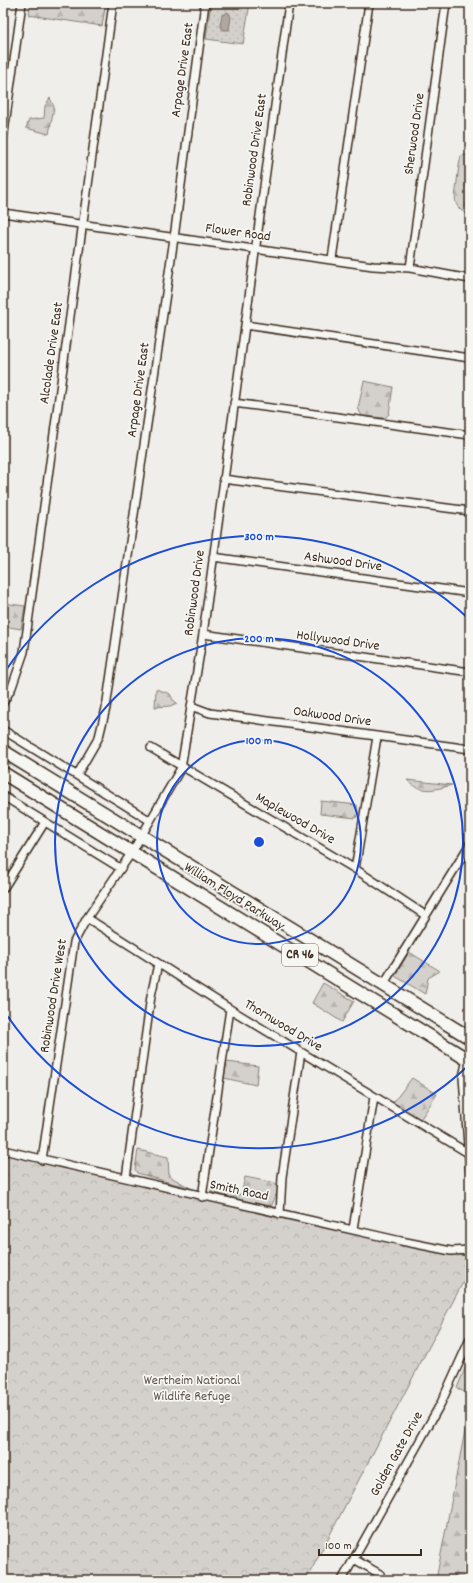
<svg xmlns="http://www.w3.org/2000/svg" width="473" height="1583" font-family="Dekko,sans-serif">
<defs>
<pattern id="grass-dots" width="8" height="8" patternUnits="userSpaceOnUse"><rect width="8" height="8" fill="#d4d1cc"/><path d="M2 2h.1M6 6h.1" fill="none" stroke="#b7b4af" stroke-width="1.8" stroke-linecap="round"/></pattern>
<pattern id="forest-firs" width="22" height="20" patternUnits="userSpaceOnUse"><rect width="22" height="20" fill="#d4d1cc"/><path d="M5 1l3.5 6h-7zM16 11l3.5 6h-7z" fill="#b7b4af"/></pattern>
<pattern id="park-crowns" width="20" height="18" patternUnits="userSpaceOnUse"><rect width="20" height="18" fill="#d4d1cc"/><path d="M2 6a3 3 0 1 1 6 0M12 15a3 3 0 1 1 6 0" fill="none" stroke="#b7b4af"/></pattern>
</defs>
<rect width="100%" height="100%" fill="#efeeea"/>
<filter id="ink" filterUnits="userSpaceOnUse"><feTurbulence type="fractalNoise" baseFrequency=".025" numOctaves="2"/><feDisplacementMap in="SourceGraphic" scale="8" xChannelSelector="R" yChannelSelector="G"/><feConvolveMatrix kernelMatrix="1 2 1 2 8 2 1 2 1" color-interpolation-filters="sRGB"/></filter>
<g filter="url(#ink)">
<!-- grass -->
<path fill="url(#grass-dots)" stroke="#887e75" d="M 211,3 L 250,3 L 243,44 L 206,39 Z"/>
<!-- forest -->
<path fill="url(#forest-firs)" stroke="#887e75" d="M 30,3 L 106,3 L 102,26 L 29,15 Z
M 50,98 L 54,107 L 49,134 L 26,128 L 29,120 L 44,118 L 45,106 Z
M 470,154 L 470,162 L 469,215 C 450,206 456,197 457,181 C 458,172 459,164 461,156 Z
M 364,381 L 393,387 L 389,414 L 385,418 L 362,416 L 358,408 Z
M 3,603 L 25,606 L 21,629 L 3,626 Z
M 156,689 L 170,694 L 173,700 L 177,703 L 170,706 L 155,707 Z
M 407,780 L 452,785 C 434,790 421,794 407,780 Z
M 321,801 L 357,805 L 358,812 L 356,818 L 320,814 Z
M 409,952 L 440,971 L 428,978 L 425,994 L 395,976 Z
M 323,983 L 354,1001 L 342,1022 L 312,1003 Z
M 227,1062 L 258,1066 L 256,1085 L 224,1078 Z
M 412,1078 L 437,1094 L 420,1120 L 392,1104 Z
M 138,1150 L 168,1157 L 169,1176 L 192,1189 L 137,1173 L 135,1169 Z
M 245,1177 L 275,1183 L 278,1190 L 272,1205 L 265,1207 L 211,1192 L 212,1185 L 241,1195 Z
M 470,1356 L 470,1395 L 457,1388 Z
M 470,1405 L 470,1580 L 436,1580 Z"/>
<!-- park -->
<path fill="url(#park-crowns)" stroke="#887e75" d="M 3,1151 L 459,1255 L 470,1256 L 470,1269 L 306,1580 L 3,1580 Z"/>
<!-- water -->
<path fill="#afa8a1" stroke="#81766d" d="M 228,12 L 231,17 L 229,30 L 223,30 L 220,25 L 222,15 Z"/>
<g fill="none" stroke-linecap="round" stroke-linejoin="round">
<!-- minor casing -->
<g stroke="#3b2a1e" stroke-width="10">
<path id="minor" d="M 3,139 L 22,3
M 3,213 L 373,266 L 410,268 L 470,279
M 332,259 L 369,3
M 410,268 L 446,3
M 245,325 L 470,358
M 234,403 L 470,435
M 223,479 L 470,511
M 213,557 L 470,593
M 203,634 L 470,672
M 3,703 L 12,687 L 24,652 L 113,3
M 191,706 L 210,713 L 470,749
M 3,730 L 149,820
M 151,748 L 355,869 L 425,915
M 77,775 L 99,737 L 106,708 L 174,238 L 205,3
M 3,796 L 120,868
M 355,869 L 377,737
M 3,889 L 45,822
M 87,918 L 230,1009 L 468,1153
M 383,985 L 470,844
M 467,1059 L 463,1077 L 470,1173
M 465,1089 L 470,1079
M 3,1150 L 401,1241 L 451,1251 L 470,1250
M 42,1160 L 74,942 L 87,918 L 132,852 L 181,768 L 203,634 L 289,3
M 126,1178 L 151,996 L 158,964
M 202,1197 L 230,1009
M 280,1214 L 282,1177 L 301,1052
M 353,1229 L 374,1097
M 354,1559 L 380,1574
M 342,1580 L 441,1403 L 470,1339"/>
</g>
<!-- trunk casing -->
<g stroke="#3b2a1e" stroke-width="15">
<path id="trunk" d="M 3,751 L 470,1038
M 3,773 L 470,1061"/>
</g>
<!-- minor -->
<use href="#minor" stroke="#f6f6f2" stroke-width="7"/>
<!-- trunk -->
<use href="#trunk" stroke="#f6f6f2" stroke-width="12"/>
</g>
</g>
<!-- distance rings -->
<g fill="none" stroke="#1d4ed8" stroke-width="2">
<circle cx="259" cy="842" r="102"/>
<circle cx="259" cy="842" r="204"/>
<path d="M470 1064A306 306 0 0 1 4 1011M4 673A306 306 0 0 1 470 620"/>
</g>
<g text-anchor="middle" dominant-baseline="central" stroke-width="3.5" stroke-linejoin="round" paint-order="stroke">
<!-- shield labels -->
<rect fill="#f6f6f2" stroke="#73675e" stroke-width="1" x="282" y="944" width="36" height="22" rx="3"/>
<g font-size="13" font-weight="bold" fill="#3b2a1e">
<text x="300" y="955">CR 46</text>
</g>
<!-- street labels -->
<g font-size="14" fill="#3b2a1e" stroke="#f6f6f2">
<text transform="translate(183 70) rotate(-82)">Arpage Drive East</text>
<text transform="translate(415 134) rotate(-82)">Sherwood Drive</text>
<text transform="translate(255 150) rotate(-82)">Robinwood Drive East</text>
<text transform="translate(238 233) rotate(8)">Flower Road</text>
<text transform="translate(52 353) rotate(-82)">Alcolade Drive East</text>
<text transform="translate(139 390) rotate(-82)">Arpage Drive East</text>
<text transform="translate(343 562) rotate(8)">Ashwood Drive</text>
<text transform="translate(195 593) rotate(-82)">Robinwood Drive</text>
<text transform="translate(338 641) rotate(8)">Hollywood Drive</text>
<text transform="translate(332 717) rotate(8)">Oakwood Drive</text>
<text transform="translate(295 819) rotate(30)">Maplewood Drive</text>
<text transform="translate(234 897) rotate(32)">William Floyd Parkway</text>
<text transform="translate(54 996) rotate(-81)">Robinwood Drive West</text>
<text transform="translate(283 1026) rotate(31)">Thornwood Drive</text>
<text transform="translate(239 1191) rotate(12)">Smith Road</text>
<text transform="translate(397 1454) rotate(-61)">Golden Gate Drive</text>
</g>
<!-- park labels -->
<g font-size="14" fill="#61544a" stroke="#f6f6f2">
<text x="192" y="1381">Wertheim National<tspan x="192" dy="16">Wildlife Refuge</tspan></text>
</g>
</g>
<circle cx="259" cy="842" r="6" fill="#1d4ed8" stroke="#f6f6f2" stroke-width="2"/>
<g font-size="12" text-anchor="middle" font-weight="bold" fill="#1d4ed8" stroke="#f6f6f2" stroke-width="3.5" stroke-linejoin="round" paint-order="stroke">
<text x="259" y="540">300 m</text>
<text x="259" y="642">200 m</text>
<text x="259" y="744">100 m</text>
</g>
<!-- margin -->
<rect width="473" height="1583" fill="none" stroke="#f6f6f2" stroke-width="16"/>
<rect x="8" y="8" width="457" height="1567" fill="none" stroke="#3b2a1e" stroke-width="1.5" filter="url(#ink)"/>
<!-- scale -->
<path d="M319 1549v6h102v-6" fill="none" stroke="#3b2a1e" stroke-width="2"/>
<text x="325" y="1549" font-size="12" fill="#3b2a1e" stroke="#f6f6f2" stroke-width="3" paint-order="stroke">100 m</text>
</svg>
